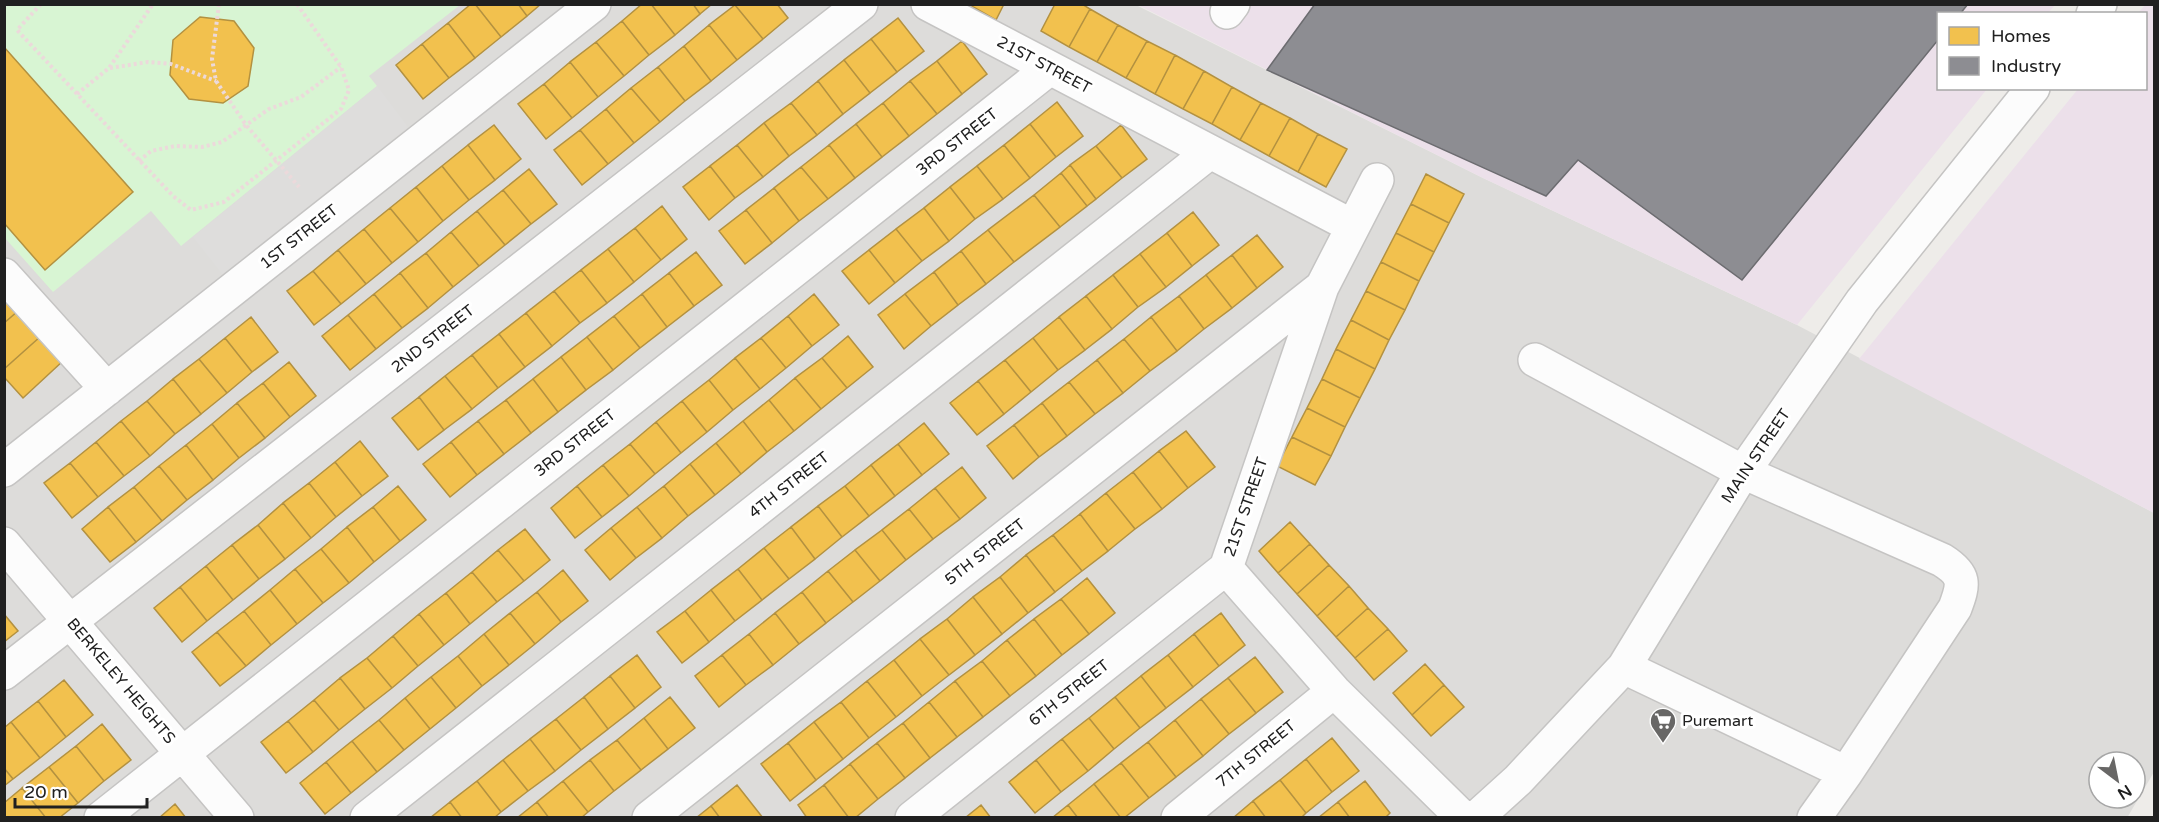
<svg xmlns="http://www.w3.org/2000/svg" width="2159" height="822" font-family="'Varela Round',sans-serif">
<rect width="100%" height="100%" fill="#eeece9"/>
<!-- residential -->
<path fill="#dddcda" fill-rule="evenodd" d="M 9,4 L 1136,5 L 1483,178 L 1797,325 L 2154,513 L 2154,772 L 2127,818 L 5,817 L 4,9 ZM 2099,762 L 2135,762 L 2135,798 L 2099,798 Z"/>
<!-- industrial -->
<path fill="#ece0ea" d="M 1141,4 L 2055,5 L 2048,13 L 1938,14 L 1938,88 L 1987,89 L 1797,325 L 1483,178 L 1140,6 Z
M 2145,5 L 2154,5 L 2154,513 L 1859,359 L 2078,89 L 2146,88 L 2146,14 L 2138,13 Z"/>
<!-- park -->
<path fill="#d8f5d3" d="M 9,4 L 460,5 L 369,76 L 377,86 L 181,246 L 151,211 L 53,292 L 5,238 L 4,9 Z"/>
<!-- parking -->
<path fill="#dedddc" d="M 377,86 L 408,127 L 223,275 L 193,237 Z"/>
<!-- homes -->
<path fill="#f2c14e" stroke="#b39140" stroke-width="1.5" d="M 471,4 L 475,4 L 501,37 L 475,58 L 448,23 Z
M 475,4 L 518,4 L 527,16 L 501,37 Z
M 518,4 L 541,4 L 527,16 Z
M 642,4 L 651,4 L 675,35 L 649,55 L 622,21 Z
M 651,4 L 693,4 L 700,14 L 675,35 Z
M 693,4 L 712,4 L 700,14 Z
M 777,4 L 788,18 L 763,39 L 735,5 Z
M 968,4 L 1004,4 L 996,20 Z
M 1055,4 L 1082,4 L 1090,9 L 1069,47 L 1041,31 Z
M 735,5 L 763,39 L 737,60 L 709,25 Z
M 1090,9 L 1118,25 L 1097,62 L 1069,47 Z
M 200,17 L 234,21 L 254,48 L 248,86 L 223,103 L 189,99 L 170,75 L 173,40 Z
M 898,18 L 924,51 L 897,72 L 871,39 Z
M 622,21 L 649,55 L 624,76 L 596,42 Z
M 448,23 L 475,58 L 449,78 L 422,44 Z
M 709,25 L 737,60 L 711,81 L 684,46 Z
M 1118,25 L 1147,41 L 1126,78 L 1097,62 Z
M 871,39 L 897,72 L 870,93 L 844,60 Z
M 962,41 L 987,74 L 962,94 L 937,61 Z
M 1147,41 L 1175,55 L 1155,94 L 1126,78 Z
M 596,42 L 624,76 L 598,97 L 570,62 Z
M 422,44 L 449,78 L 423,99 L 396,65 Z
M 684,46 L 711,81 L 685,101 L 658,67 Z
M 4,47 L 133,192 L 45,270 L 4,223 Z
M 1175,55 L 1204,71 L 1183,109 L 1155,94 Z
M 844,60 L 870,93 L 843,114 L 818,81 Z
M 937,61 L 962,94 L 937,114 L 910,81 Z
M 570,62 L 598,97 L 572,118 L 544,84 Z
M 658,67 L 685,101 L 660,122 L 631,88 Z
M 1204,71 L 1232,87 L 1212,124 L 1183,109 Z
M 818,81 L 843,114 L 817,135 L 791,103 Z
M 910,81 L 937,114 L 909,136 L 883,103 Z
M 544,84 L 572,118 L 546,139 L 518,104 Z
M 1232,87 L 1261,103 L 1240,140 L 1212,124 Z
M 631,88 L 660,122 L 634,143 L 606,109 Z
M 1057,102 L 1083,136 L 1056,157 L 1030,124 Z
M 791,103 L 817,135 L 789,156 L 764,123 Z
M 883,103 L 909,136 L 882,157 L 856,124 Z
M 1261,103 L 1290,118 L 1269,156 L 1240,140 Z
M 606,109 L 634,143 L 608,164 L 580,130 Z
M 1290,118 L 1318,134 L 1298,172 L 1269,156 Z
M 764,123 L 789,156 L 763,177 L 737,145 Z
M 856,124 L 882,157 L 855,178 L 829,145 Z
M 1030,124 L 1056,157 L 1030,178 L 1004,145 Z
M 494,125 L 521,159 L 495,180 L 468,145 Z
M 1121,125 L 1147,159 L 1122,178 L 1096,146 Z
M 580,130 L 608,164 L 582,185 L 554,150 Z
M 1318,134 L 1347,149 L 1326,187 L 1298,172 Z
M 468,145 L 495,180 L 469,200 L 442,166 Z
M 737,145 L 763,177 L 735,198 L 710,166 Z
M 829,145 L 855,178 L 828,199 L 801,167 Z
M 1004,145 L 1030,178 L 1003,199 L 977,166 Z
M 1096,146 L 1122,178 L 1096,199 L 1070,165 Z
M 1070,165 L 1096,199 L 1087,206 L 1061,173 Z
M 442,166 L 469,200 L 443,221 L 416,187 Z
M 710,166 L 735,198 L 709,220 L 683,187 Z
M 977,166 L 1003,199 L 975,219 L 950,187 Z
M 801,167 L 828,199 L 799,221 L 774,188 Z
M 529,169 L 557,204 L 531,224 L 503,190 Z
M 1061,173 L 1087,206 L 1060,227 L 1034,195 Z
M 1426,174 L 1464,194 L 1449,223 L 1411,204 Z
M 416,187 L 443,221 L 418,242 L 390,208 Z
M 950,187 L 975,219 L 949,241 L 924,208 Z
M 774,188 L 799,221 L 772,243 L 746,210 Z
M 503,190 L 531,224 L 505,245 L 477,211 Z
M 1034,195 L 1060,227 L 1014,262 L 988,230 Z
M 1411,204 L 1449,223 L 1434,252 L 1396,233 Z
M 662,206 L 687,239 L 661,260 L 635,228 Z
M 390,208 L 418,242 L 392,263 L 364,229 Z
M 924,208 L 949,241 L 922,261 L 896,229 Z
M 746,210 L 772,243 L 745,264 L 719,231 Z
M 477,211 L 505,245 L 479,266 L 451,232 Z
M 1193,212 L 1219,245 L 1192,266 L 1167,233 Z
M 635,228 L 661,260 L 634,282 L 608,249 Z
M 364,229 L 392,263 L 366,284 L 338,250 Z
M 896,229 L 922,261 L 895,283 L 869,250 Z
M 988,230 L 1014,262 L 986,284 L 961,251 Z
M 451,232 L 479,266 L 453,287 L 426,253 Z
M 1167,233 L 1192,266 L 1166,287 L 1140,254 Z
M 1396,233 L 1434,252 L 1419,281 L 1381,262 Z
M 1257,235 L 1283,267 L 1257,288 L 1232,255 Z
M 608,249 L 634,282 L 607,303 L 581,270 Z
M 338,250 L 366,284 L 341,304 L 313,271 Z
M 869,250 L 895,283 L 869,304 L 842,271 Z
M 961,251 L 986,284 L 958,305 L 934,272 Z
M 696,252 L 722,285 L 694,306 L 669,273 Z
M 426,253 L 453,287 L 428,308 L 400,273 Z
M 1140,254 L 1166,287 L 1138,307 L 1113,275 Z
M 1232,255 L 1257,288 L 1232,308 L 1206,275 Z
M 1381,262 L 1419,281 L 1405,310 L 1366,291 Z
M 581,270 L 607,303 L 580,323 L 554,291 Z
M 313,271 L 341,304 L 314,325 L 287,291 Z
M 934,272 L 958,305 L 931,326 L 905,294 Z
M 400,273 L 428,308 L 402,328 L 374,294 Z
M 669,273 L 694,306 L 667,327 L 642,294 Z
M 1113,275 L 1138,307 L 1112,329 L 1086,296 Z
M 1206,275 L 1232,308 L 1204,329 L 1179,296 Z
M 554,291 L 580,323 L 552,346 L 526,313 Z
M 1366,291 L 1405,310 L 1389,340 L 1351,320 Z
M 374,294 L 402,328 L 376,349 L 348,315 Z
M 642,294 L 667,327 L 640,348 L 614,316 Z
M 814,294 L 839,325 L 812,346 L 788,316 Z
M 905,294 L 931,326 L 904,349 L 878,315 Z
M 4,296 L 18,311 L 4,323 Z
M 1086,296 L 1112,329 L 1085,350 L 1059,317 Z
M 1179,296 L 1204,329 L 1177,351 L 1151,317 Z
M 18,311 L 41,336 L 4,369 L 4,323 Z
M 526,313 L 552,346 L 525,367 L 499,334 Z
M 348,315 L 376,349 L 350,370 L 322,336 Z
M 614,316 L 640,348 L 613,370 L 587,337 Z
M 788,316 L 812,346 L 786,368 L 761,338 Z
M 251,317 L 278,352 L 252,372 L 225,338 Z
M 1059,317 L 1085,350 L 1058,370 L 1033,338 Z
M 1151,317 L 1177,351 L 1150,371 L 1124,339 Z
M 1351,320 L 1389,340 L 1375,369 L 1336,349 Z
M 499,334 L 525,367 L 498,388 L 472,355 Z
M 41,336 L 64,360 L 23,398 L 4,377 L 4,369 Z
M 848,336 L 873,367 L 847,388 L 822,358 Z
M 587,337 L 613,370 L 586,390 L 561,357 Z
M 225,338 L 252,372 L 227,393 L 199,359 Z
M 761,338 L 786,368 L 760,389 L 735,358 Z
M 1033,338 L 1058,370 L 1031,392 L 1005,360 Z
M 1124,339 L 1150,371 L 1123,393 L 1097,360 Z
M 1336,349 L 1375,369 L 1360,398 L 1322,379 Z
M 472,355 L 498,388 L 472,409 L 445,376 Z
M 561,357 L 586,390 L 558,412 L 533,379 Z
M 735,358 L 760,389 L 733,410 L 709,380 Z
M 822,358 L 847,388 L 821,409 L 795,378 Z
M 199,359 L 227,393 L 201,414 L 173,379 Z
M 1005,360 L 1031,392 L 1004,414 L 978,381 Z
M 1097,360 L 1123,393 L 1095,414 L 1069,382 Z
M 289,362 L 316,396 L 290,417 L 263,383 Z
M 445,376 L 472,409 L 444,430 L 419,397 Z
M 795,378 L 821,409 L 794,431 L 769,400 Z
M 173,379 L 201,414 L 175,434 L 147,401 Z
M 533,379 L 558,412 L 531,433 L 506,400 Z
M 1322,379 L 1360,398 L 1345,427 L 1307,408 Z
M 709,380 L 733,410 L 707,432 L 682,401 Z
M 978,381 L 1004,414 L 977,435 L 950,403 Z
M 1069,382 L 1095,414 L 1067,436 L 1042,403 Z
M 263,383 L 290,417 L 265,438 L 237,403 Z
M 419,397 L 444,430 L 418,450 L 392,418 Z
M 506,400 L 531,433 L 504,454 L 478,421 Z
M 769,400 L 794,431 L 767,452 L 743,421 Z
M 147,401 L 175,434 L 150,456 L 121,421 Z
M 682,401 L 707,432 L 681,453 L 656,422 Z
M 237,403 L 265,438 L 239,458 L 212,424 Z
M 1042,403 L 1067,436 L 1039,457 L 1014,425 Z
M 1307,408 L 1345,427 L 1331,456 L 1292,437 Z
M 121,421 L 150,456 L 124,476 L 96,442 Z
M 478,421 L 504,454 L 477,475 L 451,442 Z
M 743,421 L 767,452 L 741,474 L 716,443 Z
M 656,422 L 681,453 L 655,474 L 630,444 Z
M 924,423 L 949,454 L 922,475 L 898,444 Z
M 212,424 L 239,458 L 213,480 L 186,445 Z
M 1014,425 L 1039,457 L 1013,479 L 987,446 Z
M 1186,431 L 1215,467 L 1188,488 L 1159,451 Z
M 1292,437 L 1331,456 L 1315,485 L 1277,466 Z
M 360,441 L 388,476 L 362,496 L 335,462 Z
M 96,442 L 124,476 L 98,497 L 70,463 Z
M 451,442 L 477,475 L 450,497 L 423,464 Z
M 716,443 L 741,474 L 715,495 L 690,464 Z
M 630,444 L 655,474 L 629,496 L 603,465 Z
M 898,444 L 922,475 L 895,496 L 871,465 Z
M 186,445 L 213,480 L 187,500 L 159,466 Z
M 1159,451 L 1188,488 L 1162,509 L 1133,472 Z
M 335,462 L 362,496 L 336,517 L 309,483 Z
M 70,463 L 98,497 L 72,518 L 44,483 Z
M 690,464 L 715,495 L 688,516 L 664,486 Z
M 603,465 L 629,496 L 602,517 L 577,486 Z
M 871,465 L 895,496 L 869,516 L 845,486 Z
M 159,466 L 187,500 L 162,521 L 134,487 Z
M 962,467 L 986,498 L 960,519 L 935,488 Z
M 1133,472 L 1162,509 L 1135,529 L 1106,493 Z
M 309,483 L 336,517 L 311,538 L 283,503 Z
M 398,486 L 426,520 L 400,541 L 373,507 Z
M 577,486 L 602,517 L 575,538 L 551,508 Z
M 664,486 L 688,516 L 662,538 L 637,507 Z
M 845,486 L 869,516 L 842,537 L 818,506 Z
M 134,487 L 162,521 L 136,542 L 108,507 Z
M 935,488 L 960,519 L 933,539 L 909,509 Z
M 1106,493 L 1135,529 L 1108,551 L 1080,514 Z
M 283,503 L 311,538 L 285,559 L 258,525 Z
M 818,506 L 842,537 L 815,559 L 791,527 Z
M 108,507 L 136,542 L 110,562 L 82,529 Z
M 373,507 L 400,541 L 374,562 L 347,527 Z
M 637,507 L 662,538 L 636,558 L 611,528 Z
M 909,509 L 933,539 L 906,560 L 882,530 Z
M 1080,514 L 1108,551 L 1082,571 L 1053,535 Z
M 1290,522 L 1310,544 L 1278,573 L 1259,551 Z
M 258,525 L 285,559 L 259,579 L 232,545 Z
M 347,527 L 374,562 L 349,583 L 321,549 Z
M 791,527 L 815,559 L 789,579 L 764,548 Z
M 611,528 L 636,558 L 610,580 L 585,550 Z
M 525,529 L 550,560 L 524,581 L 498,550 Z
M 882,530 L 906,560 L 880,581 L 855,550 Z
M 1053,535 L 1082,571 L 1055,592 L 1026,555 Z
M 1310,544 L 1329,565 L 1297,594 L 1278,573 Z
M 232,545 L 259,579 L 233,600 L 206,566 Z
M 764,548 L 789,579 L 762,600 L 738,569 Z
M 321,549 L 349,583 L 323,603 L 295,569 Z
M 498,550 L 524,581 L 497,602 L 472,572 Z
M 855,550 L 880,581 L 853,602 L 828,571 Z
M 1026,555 L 1055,592 L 1028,613 L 1000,577 Z
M 1329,565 L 1349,586 L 1317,616 L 1297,594 Z
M 206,566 L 233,600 L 207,621 L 180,587 Z
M 295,569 L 323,603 L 297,624 L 270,590 Z
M 738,569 L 762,600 L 735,621 L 711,590 Z
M 563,570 L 588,601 L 561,622 L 537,592 Z
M 828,571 L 853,602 L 826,623 L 802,592 Z
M 472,572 L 497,602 L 470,624 L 446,593 Z
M 1000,577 L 1028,613 L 1002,634 L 973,597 Z
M 1087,578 L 1115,613 L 1089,634 L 1061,599 Z
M 1349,586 L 1368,608 L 1336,637 L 1317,616 Z
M 180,587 L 207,621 L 182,642 L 154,608 Z
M 270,590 L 297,624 L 271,645 L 244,611 Z
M 711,590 L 735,621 L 709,642 L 685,611 Z
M 537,592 L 561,622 L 535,644 L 510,613 Z
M 802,592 L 826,623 L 799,644 L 775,613 Z
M 446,593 L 470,624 L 444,645 L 419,614 Z
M 973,597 L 1002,634 L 975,655 L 947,619 Z
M 1061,599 L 1089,634 L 1062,655 L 1034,619 Z
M 1368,608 L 1388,629 L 1355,658 L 1336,637 Z
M 244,611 L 271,645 L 246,666 L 217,632 Z
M 685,611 L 709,642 L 682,663 L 657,632 Z
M 510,613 L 535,644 L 509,665 L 484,634 Z
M 775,613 L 799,644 L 773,665 L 749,634 Z
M 1221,613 L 1245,645 L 1219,666 L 1194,634 Z
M 4,614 L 18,631 L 4,642 Z
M 419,614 L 444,645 L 418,666 L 393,636 Z
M 947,619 L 975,655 L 949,675 L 920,639 Z
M 1034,619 L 1062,655 L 1036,676 L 1007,640 Z
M 1388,629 L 1407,651 L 1374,680 L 1355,658 Z
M 217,632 L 246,666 L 220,686 L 192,652 Z
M 484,634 L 509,665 L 482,686 L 458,656 Z
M 749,634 L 773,665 L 746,685 L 722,655 Z
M 1194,634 L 1219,666 L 1193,687 L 1168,655 Z
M 393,636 L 418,666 L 392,688 L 367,658 Z
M 920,639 L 949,675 L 922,696 L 894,660 Z
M 1007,640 L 1036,676 L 1010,696 L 982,661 Z
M 637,655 L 661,687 L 635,708 L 610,676 Z
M 722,655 L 746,685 L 719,707 L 695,676 Z
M 1168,655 L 1193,687 L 1166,708 L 1141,676 Z
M 458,656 L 482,686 L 456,708 L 431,677 Z
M 1255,657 L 1283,692 L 1256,713 L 1228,678 Z
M 367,658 L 392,688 L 365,709 L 340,678 Z
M 894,660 L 922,696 L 896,717 L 867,681 Z
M 982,661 L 1010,696 L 983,717 L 955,681 Z
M 1425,664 L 1444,685 L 1412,715 L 1393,693 Z
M 610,676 L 635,708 L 608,729 L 584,697 Z
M 1141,676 L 1166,708 L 1140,728 L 1115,697 Z
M 431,677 L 456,708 L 430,729 L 405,698 Z
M 340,678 L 365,709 L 339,730 L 314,700 Z
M 1228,678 L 1256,713 L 1229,734 L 1201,699 Z
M 64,680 L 93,715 L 66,737 L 38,701 Z
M 867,681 L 896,717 L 869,738 L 841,702 Z
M 955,681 L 983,717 L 957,737 L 929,702 Z
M 1444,685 L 1464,707 L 1431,736 L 1412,715 Z
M 584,697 L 608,729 L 581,750 L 556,719 Z
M 670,697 L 695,728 L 668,749 L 644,718 Z
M 1115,697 L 1140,728 L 1114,749 L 1089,718 Z
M 405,698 L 430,729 L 404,750 L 379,720 Z
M 1201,699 L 1229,734 L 1203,756 L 1175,720 Z
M 314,700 L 339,730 L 313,752 L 288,721 Z
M 38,701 L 66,737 L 40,758 L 11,722 Z
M 841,702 L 869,738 L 843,759 L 814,722 Z
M 929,702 L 957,737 L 930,758 L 903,723 Z
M 644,718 L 668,749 L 641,770 L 617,740 Z
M 1089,718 L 1114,749 L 1088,771 L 1062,739 Z
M 556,719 L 581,750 L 555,771 L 530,739 Z
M 379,720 L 404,750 L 377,772 L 352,741 Z
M 1175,720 L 1203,756 L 1176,777 L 1148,742 Z
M 288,721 L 313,752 L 286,773 L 261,742 Z
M 11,722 L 40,758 L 13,779 L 4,768 L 4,728 Z
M 814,722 L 843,759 L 816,780 L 788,743 Z
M 903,723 L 930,758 L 905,778 L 877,743 Z
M 102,724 L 131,760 L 104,781 L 76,746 Z
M 1332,738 L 1359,771 L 1332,792 L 1306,759 Z
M 530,739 L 555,771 L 528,791 L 503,760 Z
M 1062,739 L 1088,771 L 1061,792 L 1036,760 Z
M 617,740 L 641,770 L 614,791 L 590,760 Z
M 352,741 L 377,772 L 351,793 L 326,762 Z
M 1148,742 L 1176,777 L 1149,798 L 1121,763 Z
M 788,743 L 816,780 L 790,801 L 761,764 Z
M 877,743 L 905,778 L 878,799 L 850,764 Z
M 76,746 L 104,781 L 78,803 L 49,767 Z
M 1306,759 L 1332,792 L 1306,813 L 1280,780 Z
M 503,760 L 528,791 L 501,812 L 477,781 Z
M 590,760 L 614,791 L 588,812 L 563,781 Z
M 1036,760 L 1061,792 L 1035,813 L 1009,782 Z
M 326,762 L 351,793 L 325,814 L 300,783 Z
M 1121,763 L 1149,798 L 1124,818 L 1121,818 L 1094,784 Z
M 850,764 L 878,799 L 855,818 L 849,818 L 824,785 Z
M 49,767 L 78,803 L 59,818 L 46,818 L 22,788 Z
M 4,768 L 13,779 L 4,786 Z
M 1280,780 L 1306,813 L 1301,818 L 1266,818 L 1253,801 Z
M 477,781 L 501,812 L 494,818 L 462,818 L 450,802 Z
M 563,781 L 588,812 L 581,818 L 549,818 L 537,802 Z
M 1365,781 L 1390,813 L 1385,818 L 1350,818 L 1338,802 Z
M 1094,784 L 1121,818 L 1078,818 L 1068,805 Z
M 737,785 L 763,818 L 720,818 L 711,806 Z
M 824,785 L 849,818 L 807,818 L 798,805 Z
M 22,788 L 46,818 L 4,818 L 4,803 Z
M 1253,801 L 1266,818 L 1233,818 Z
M 450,802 L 462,818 L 430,818 Z
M 537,802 L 549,818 L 517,818 Z
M 1338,802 L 1350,818 L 1318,818 Z
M 175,804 L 186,818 L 159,818 Z
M 981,805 L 991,818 L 965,818 Z
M 1068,805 L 1078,818 L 1052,818 Z
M 711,806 L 720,818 L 696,818 Z"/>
<!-- industry -->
<path fill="#8d8d92" stroke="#6c6c70" stroke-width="1.5" d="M 1315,4 L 1968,4 L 1960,14 L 1938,14 L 1938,40 L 1742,280 L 1578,160 L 1546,196 L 1267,70 Z"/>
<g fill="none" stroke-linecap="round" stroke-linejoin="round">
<!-- minor casing -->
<g stroke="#c5c4c3" stroke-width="36">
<path id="minor" d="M 928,4 L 1352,226
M 1227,12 L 1233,4
M 2093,14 L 2100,4
M 4,275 L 107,389
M 1535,360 L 1743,472 L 1942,560 C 1966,575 1964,584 1955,608 L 1846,773 L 1814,818
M 4,470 L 594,4
M 4,544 L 237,818
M 1226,568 L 1322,287 L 1377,180
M 1226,568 L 1334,691 L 1463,818
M 1624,667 L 1846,773
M 4,673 L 861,4
M 101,818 L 1050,68
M 367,818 L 1210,152
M 649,818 L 1322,287
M 912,818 L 1226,568
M 1178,818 L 1334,691
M 1476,818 L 1518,780 L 1624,667 L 1743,472 L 1862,301 L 2033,88"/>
</g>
<!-- path -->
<path stroke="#ecd9db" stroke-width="4" stroke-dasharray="3 3" stroke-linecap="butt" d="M 41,4 L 17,30 L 173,196 L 191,210 L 224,202 L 341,109 L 349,90 L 341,67 L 297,4
M 219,4 L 212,59 L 216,81 L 246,125 L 299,187
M 110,68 L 148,62 L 171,64 L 216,81
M 77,94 L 109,68 L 153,4
M 139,161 L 151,151 L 175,146 L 202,147 L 222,142 L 269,109 L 301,97 L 341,67"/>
<!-- minor -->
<use href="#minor" stroke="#fcfcfc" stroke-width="33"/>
</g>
<!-- icons -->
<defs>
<g id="supermarket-pin" transform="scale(1.35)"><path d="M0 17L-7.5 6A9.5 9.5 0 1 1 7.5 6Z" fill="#686766" stroke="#fff"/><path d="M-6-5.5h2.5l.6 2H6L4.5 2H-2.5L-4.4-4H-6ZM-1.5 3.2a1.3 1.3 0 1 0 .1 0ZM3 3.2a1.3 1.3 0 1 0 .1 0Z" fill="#fff"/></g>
</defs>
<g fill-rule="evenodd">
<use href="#supermarket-pin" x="1663" y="721"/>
</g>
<g text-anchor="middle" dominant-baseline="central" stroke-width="6" stroke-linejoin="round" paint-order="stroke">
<!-- street labels -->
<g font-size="16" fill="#202020" stroke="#fff">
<text transform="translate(1044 65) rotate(28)">21ST STREET</text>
<text transform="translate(957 142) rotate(-38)">3RD STREET</text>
<text transform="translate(299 237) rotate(-38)">1ST STREET</text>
<text transform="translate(433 339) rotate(-38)">2ND STREET</text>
<text transform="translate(575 443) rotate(-38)">3RD STREET</text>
<text transform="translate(1756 456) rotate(-56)">MAIN STREET</text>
<text transform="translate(789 485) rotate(-38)">4TH STREET</text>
<text transform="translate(1246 507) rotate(-71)">21ST STREET</text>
<text transform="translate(985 552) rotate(-38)">5TH STREET</text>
<text transform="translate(121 681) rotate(50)">BERKELEY HEIGHTS</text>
<text transform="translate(1069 693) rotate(-38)">6TH STREET</text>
<text transform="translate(1256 754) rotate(-39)">7TH STREET</text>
</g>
<!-- poi labels -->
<g font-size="16" fill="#202020" stroke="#fff" text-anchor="start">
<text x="1682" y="721">Puremart</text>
</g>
</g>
<!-- border -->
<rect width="2159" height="822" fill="none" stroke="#202020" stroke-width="12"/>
<!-- legend -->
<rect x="1937" y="12" width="210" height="78" fill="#ffffff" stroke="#a6a6a6" stroke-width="1.5"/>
<rect x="1949" y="27" width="30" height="18" fill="#f2c14e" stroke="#a6a6a6" stroke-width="1.5"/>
<text x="1991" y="42" font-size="18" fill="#202020">Homes</text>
<rect x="1949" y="57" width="30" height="18" fill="#8d8d92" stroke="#a6a6a6" stroke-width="1.5"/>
<text x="1991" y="72" font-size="18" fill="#202020">Industry</text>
<!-- north arrow -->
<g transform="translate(2117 780) rotate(148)"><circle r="28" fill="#ffffff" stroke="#a6a6a6" stroke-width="1.5"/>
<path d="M0-4.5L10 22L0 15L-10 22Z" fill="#686766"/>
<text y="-9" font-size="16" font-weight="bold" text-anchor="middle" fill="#202020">N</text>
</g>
<!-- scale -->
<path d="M15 798v9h132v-9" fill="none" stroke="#202020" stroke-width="3"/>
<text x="24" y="798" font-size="18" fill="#202020" stroke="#ffffff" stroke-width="4.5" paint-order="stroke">20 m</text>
</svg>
